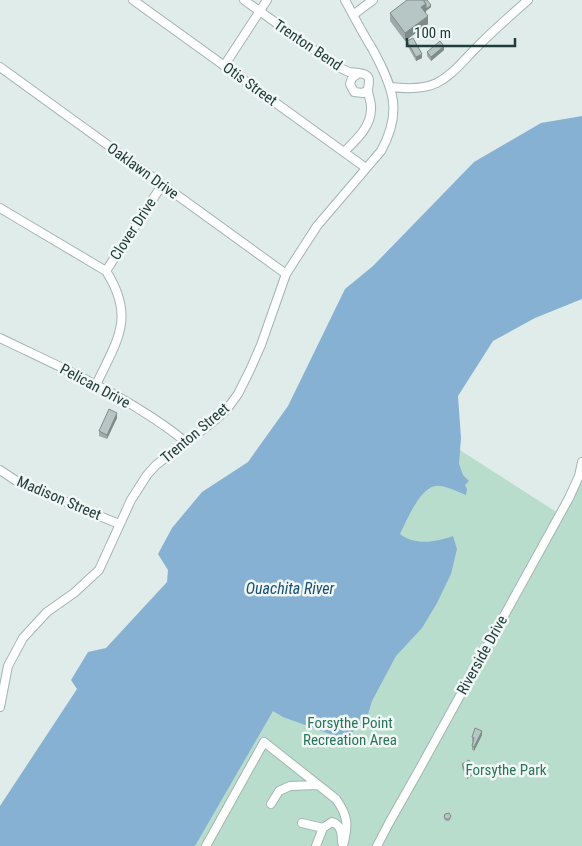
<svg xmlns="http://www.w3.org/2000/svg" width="582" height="846" font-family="'Roboto Condensed',sans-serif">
<rect width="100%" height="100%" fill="#e0ecea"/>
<!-- green -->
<path fill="#b8ddcd" d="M 438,436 L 558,513 L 582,476 L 582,846 L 193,846 L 307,646 Z"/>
<!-- water -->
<path fill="#86b1d2" d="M 582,116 L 582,299 L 535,318 L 493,341 L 458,396 L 461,438 L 459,464 L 463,475 L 469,481 L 465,485 L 467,489 L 466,495 C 458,492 449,487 440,486 C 422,482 407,520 400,534 C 415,546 436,542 453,536 L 457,549 L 451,574 L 437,603 L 422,628 L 396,656 L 372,701 L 366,721 L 344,739 L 283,717 L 273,711 L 195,846 L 0,846 L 0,806 L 77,689 L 71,680 L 88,652 L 106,648 L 167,582 L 168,570 L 158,554 L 172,528 L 202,492 L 248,462 L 288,406 L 345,289 L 373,266 L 474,162 L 541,123 Z"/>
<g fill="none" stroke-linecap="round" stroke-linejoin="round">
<!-- minor casing -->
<g stroke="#a3b4b2" stroke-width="10">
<path id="minor" d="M 133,0 L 366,168
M 244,0 L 338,67 L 349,72 L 359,73
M 353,15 L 373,0
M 224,66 L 267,0
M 0,67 L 286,274
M 391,87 C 441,93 447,77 479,45 C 495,29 511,15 528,0
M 344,152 C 356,140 371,127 371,109 C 372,103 368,96 368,90 C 369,80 372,75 359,73 L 352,78 L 350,84 L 354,92 L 363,93 L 368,90
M 0,208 L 106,271
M 0,338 C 64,369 130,397 186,442
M 96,385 C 117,340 136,318 106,271 L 162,185
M 0,470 L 18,482 L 119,524
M 0,707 L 8,666 L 23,638 L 47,612 L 74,593 L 99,570 L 131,500 L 147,475 L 156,465 L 214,421 L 227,409 L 238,394 L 250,370 L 261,345 L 286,274 L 317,226 L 381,151 C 403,112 393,87 373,50 C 363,34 354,17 345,0
M 271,804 L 279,791 L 290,786 L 317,785
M 302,823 L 323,828
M 206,846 L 264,742 L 336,799 C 349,817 348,826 343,846
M 316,846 L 323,828 L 332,822 C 341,825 342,833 342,842
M 377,846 L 389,823 L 419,770 L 569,498 L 579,476 L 582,462"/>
</g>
<!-- minor -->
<use href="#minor" stroke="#fff" stroke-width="8"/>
</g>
<!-- wall -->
<path fill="#9daaa9" d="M 431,7 L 426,11 L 426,10 L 425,12 L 428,24 L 405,41 L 390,21 L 390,13 Z
M 407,41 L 422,58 L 416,61 L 407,45 Z
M 444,50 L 431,61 L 427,56 L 427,52 Z
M 117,418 L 107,439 L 99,436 L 99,431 Z
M 482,735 L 474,751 L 472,750 L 472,746 L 473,742 L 472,741 L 472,737 Z
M 462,764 L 474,774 L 467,779 L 462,768 Z
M 444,817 L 451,818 L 449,821 L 446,821 L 444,819 Z"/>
<!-- shaded-wall -->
<path fill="#7f8b89" d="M 426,4 L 426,12 L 421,15 L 421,7 Z
M 431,5 L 431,7 L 426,11 L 426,9 Z
M 428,16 L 428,24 L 405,41 L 405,33 Z
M 444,46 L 444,50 L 431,61 L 431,57 Z
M 422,54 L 422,58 L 416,61 L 416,57 Z
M 117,413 L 117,418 L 107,439 L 107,435 Z
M 482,731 L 482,735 L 474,751 L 474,747 Z
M 474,770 L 474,774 L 467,779 L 467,775 Z"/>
<!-- building -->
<path fill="#b6c6c4" stroke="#7f8b89" d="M 407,0 L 423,0 L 426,4 L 421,7 L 428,16 L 405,33 L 390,13 Z
M 426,0 L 427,0 L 431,5 L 426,9 L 426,4 L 424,1 Z
M 413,38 L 422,54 L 416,57 L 407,41 Z
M 440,41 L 444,46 L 431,57 L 427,52 Z
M 109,409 L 117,413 L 107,435 L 99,431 Z
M 475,728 L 482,731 L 474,747 L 472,746 L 474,738 L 472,737 Z
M 469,760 L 474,770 L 467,775 L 462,764 Z
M 449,813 L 451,816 L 449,819 L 446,819 L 444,817 L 445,814 Z"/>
<g text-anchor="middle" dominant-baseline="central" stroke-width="5" stroke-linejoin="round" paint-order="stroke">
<!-- street labels -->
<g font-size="15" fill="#203c3c" stroke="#f1f8f6">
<text transform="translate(308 45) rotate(34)">Trenton Bend</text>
<text transform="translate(250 84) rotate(36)">Otis Street</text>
<text transform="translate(143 171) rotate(36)">Oaklawn Drive</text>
<text transform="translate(133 229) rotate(-57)">Clover Drive</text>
<text transform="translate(95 386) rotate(28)">Pelican Drive</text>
<text transform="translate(195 433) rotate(-40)">Trenton Street</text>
<text transform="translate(59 498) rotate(23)">Madison Street</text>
<text transform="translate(482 655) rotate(-61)">Riverside Drive</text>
</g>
<!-- park labels -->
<g font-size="15" fill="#2a745c" stroke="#f1f8f6">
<text x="350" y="723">Forsythe Point<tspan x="350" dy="17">Recreation Area</tspan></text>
<text x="506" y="770">Forsythe Park</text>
</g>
<!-- water labels -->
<g font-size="16" font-style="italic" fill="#194e7a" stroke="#f1f8f6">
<text x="290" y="588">Ouachita River</text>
</g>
</g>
<!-- scale -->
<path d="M407 38v8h108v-8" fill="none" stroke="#203c3c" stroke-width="2.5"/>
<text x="414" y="38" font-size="15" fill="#203c3c" stroke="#f1f8f6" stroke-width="4" paint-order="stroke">100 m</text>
</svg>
